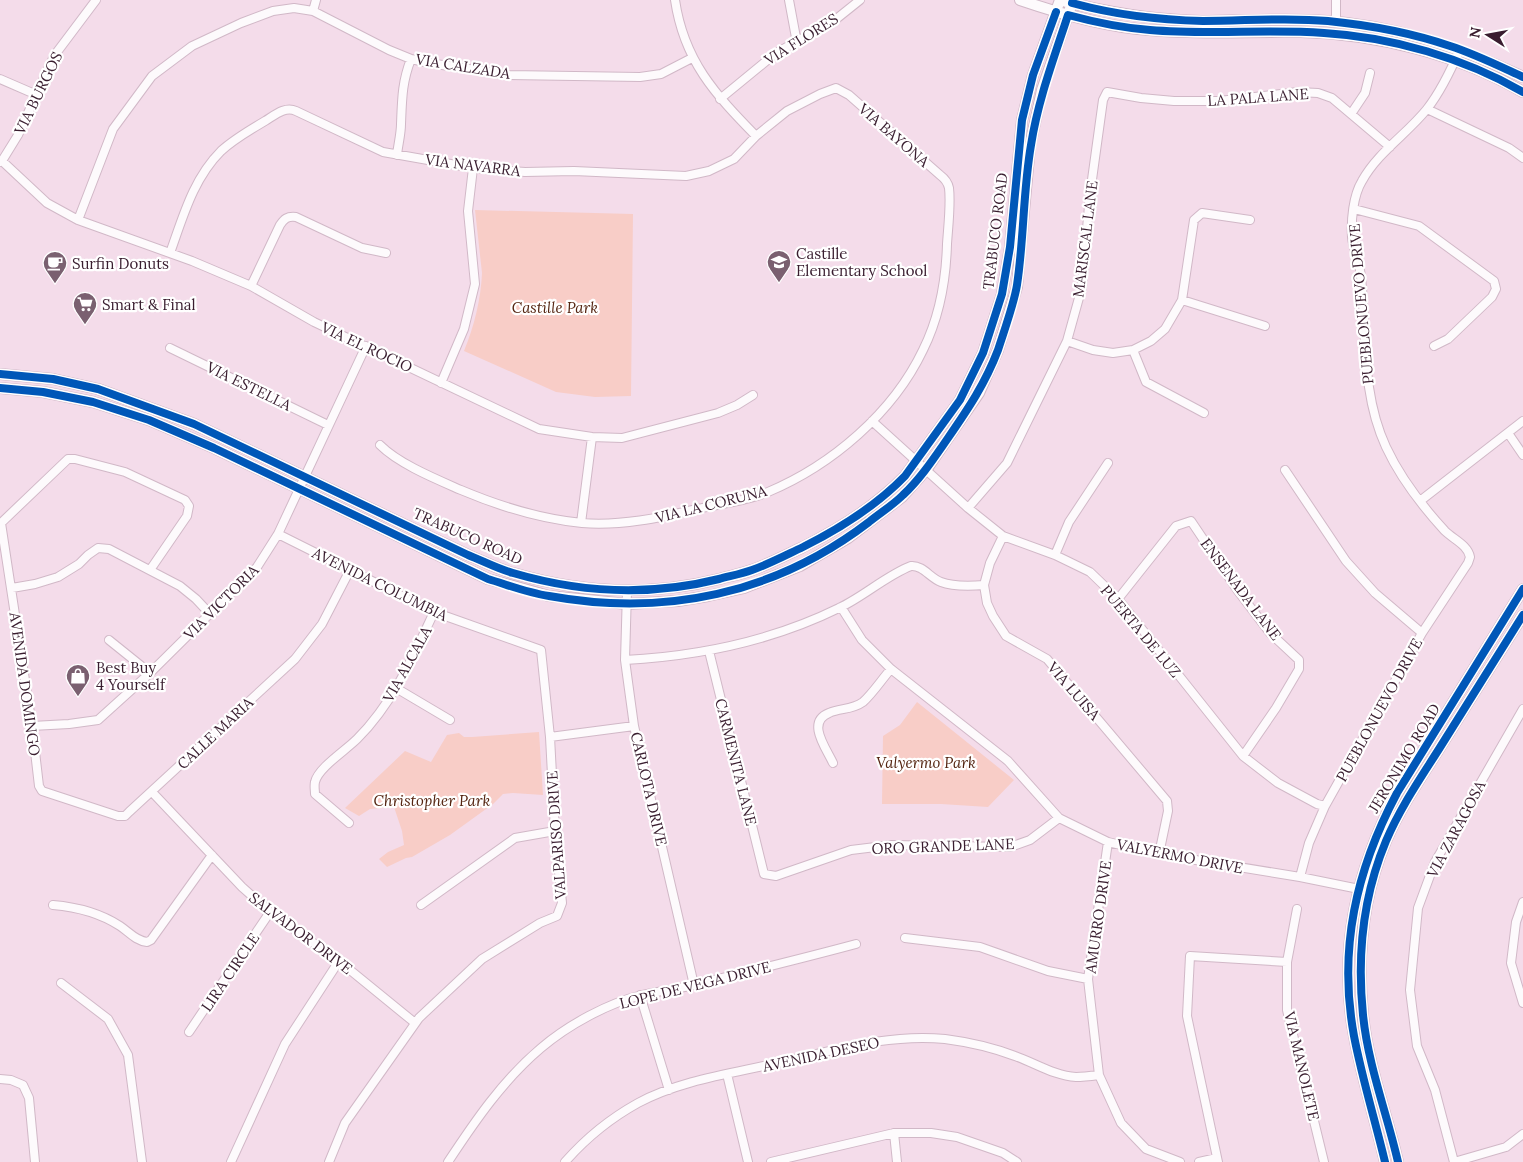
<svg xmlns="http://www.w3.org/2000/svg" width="1523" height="1162" font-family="Lora,serif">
<rect width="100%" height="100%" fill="#f4dcea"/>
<!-- green -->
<path fill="#f8cdc7" d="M 475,210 L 633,214 L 631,396 L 595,397 L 556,392 L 464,351 C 474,327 481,299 482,273 Z
M 917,702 L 1014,780 L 988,807 L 941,804 L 882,804 L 883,736 L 900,725 Z
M 539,732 L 543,795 L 513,793 L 503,794 L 493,804 L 450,835 L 412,857 L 406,858 L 387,867 L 379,859 L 388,852 L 404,845 L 402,831 L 394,807 L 370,809 L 359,816 L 345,808 L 405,751 L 431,762 L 447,735 L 459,733 L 464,737 L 472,737 Z"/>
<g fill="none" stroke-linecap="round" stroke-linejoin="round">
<!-- minor casing -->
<g stroke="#d1b8c7" stroke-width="10">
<path id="minor" d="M 675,0 C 684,61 715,94 756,136
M 789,0 L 797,43
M 313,11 L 316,0
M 1336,22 L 1336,0
M 0,79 L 37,95
M 720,99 L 776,53 L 835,20 L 860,0
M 1427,109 L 1509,148 L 1523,158
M 1351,114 L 1365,93 L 1370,73
M 397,155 C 398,145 401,134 401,124 C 402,99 402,82 411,59
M 2,161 L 47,203 L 78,220 L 192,261 L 251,286 L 314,322 L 539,429 L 592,437 L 622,438 L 718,413 L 737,405 L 753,395
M 0,162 L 2,161 L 18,135 L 54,56 L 96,0
M 1354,209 L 1419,226 L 1494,281 L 1496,289 L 1492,297 L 1448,339 L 1434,346
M 78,220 L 113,129 L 152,76 L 192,46 L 241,23 L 273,11 L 294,8 L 313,11 L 389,50 L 411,59 L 429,63 L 509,75 L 640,77 L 661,74 L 692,58
M 170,253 C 183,217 193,179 221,151 C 234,139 250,130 265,121 C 275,115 285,106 296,111 L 383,152 L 473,168 L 525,172 L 574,171 L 686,176 L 709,171 L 734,159 L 756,136 L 787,111 L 820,94 L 836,88 L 849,95 L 940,175 C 944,178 948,183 949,188 C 951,204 948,228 947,244 C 946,280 939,318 923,350 C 893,413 832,465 768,492 C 747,501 720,504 697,509 C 659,518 621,526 582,523 C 540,519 499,506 461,490 C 436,479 399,464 380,445
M 251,286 L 280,225 C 284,219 287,216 296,217 L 362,248 L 386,253
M 1182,300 L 1265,326
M 1067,341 L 1093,350 L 1113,353 L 1133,350 L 1151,341 L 1165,329 L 1182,300 L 1194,220 L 1202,213 L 1250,220
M 170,348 L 328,425
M 1133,350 L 1146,382 L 1204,413
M 441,383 L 464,329 L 475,284 L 468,211 L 473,168
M 872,421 L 968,508 L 1003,536 L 1055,555 L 1090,572 L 1118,599 L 1243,756 L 1278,783 L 1317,804 L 1325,806
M 1508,433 L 1523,455
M 1285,470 L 1346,561 L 1375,593 L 1422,633
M 1420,501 L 1523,421
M 968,508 L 1007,463 L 1067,341 L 1082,287 L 1090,194 L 1103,100 L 1107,92 L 1141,98 L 1174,101 L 1219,101 L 1298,92 L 1318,93 L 1332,98 L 1390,147
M 581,523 L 592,437
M 278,534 L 434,612 L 541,650 L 550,737 L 555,831 L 562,903 L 557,916 L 540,923 L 482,959 L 419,1018 L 345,1123 L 329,1162
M 1003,536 L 990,563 L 984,585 L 987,603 L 993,616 L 1006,636 L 1047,659 L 1167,801 L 1168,811 L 1159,854
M 1055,555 L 1069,522 L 1108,463
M 150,570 L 187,516 L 189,506 L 185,500 L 125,472 L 75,459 L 68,459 L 1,523 L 32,726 L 39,786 L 42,791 L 118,816 L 125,816 L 129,812 L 295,659 L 322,624 L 350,570
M 12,588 L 35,584 L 58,577 L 79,564 L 88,555 L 98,548 L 109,549 L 180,586 L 196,599 L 210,614
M 627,591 L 625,660 L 634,726 L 694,985
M 1118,599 L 1176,526 L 1191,521 L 1238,591 L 1270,633 L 1299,660 L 1299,669 L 1276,708 L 1243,756
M 841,607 L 862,640 L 891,669 L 1008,761 L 1059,818 L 1108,842 L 1159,854 L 1300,877 L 1364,890
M 109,640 L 150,673
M 709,651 L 764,874 L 776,876 L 851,850 L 892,845 L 1010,847 L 1030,840 L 1059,818
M 625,660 C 699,656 772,641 839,608 C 863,597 887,575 911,566 C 923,565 930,578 941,582 C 954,587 971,586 984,585
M 396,688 L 450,720
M 32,726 L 69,724 L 98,720 L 150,673 L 257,567 L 278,534 L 366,346
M 550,737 L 634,726
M 833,763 C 826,748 806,722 829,713 C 840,708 852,710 863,702 C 873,693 882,679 891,669
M 152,792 L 242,887 L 270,912 L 339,961 L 415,1023
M 349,823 L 315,794 C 315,790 314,786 315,782 C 318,768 346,750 357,739 C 393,703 413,657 434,612
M 1108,842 L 1088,979 L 1099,1075 L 1121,1123 L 1146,1149 L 1180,1162
M 1300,877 L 1309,843 L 1325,806 L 1422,633 L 1468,563 L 1470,557 C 1468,545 1453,539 1445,531 C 1422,506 1400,477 1386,447 C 1361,393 1367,336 1361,277 C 1360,263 1353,250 1352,237 C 1351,220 1353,196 1362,181 C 1378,152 1407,134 1427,109 C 1441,91 1451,70 1460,49
M 1523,902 L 1516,922 L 1511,963 L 1523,1003
M 53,905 C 77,907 100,913 120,926 C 129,932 136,941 147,942 L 151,940 L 212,855
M 421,905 L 515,838 L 555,831
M 1297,909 L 1287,962 L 1287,1010 L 1324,1162
M 905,938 L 980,947 L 1048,971 L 1088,979
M 61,983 L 108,1019 L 128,1055 L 142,1162
M 640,995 L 669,1090
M 189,1032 L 270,912
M 727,1074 L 748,1162
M 0,1079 L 11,1080 L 23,1085 L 29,1098 L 35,1162
M 894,1133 L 897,1162
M 231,1162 L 285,1044 L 339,961
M 448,1162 C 475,1121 503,1080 541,1048 C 568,1025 608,1003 642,995 C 660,991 679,989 698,984 C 751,971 804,958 856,944
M 565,1162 C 586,1138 611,1118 638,1103 C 679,1081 728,1074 773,1064 C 829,1052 887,1033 945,1039 C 968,1042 994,1048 1015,1056 C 1035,1063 1055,1076 1076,1077 C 1083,1077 1091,1076 1099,1075
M 771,1162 L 894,1133 L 931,1133 L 957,1137 L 1003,1153 L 1017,1162
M 1199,1162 L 1217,1158
M 1218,1162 L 1187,1016 L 1190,956 L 1287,962
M 1454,1162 L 1435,1090 L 1417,1046 L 1410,990 L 1418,908 L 1435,862 L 1523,709
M 1454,1162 L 1506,1147 L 1523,1134"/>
</g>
<!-- major casing -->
<g stroke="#d1b8c7" stroke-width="12">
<path id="major" d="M 1020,0 C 1061,14 1105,27 1149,30 C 1199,35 1250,31 1301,32 C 1377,34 1457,54 1523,92
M 1066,2 C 1111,13 1155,20 1201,21 C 1243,21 1285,18 1327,21 C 1396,26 1460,47 1523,77
M 0,374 L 53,379 L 98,389 L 194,424 L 468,555 C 483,561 498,569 513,573 C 581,593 651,596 719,579 C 730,576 741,574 752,570 C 769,564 786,555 803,547 C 841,528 876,506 905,476 L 960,400 L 983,353 L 1002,294 L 1010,247 L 1022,120 L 1033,75 L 1060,0
M 0,388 L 43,392 L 93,402 L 149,420 L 214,448 L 488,579 L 549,596 L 627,604 L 678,601 L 708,596 L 744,588 L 800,566 L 848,538 L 902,497 L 926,470 L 979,393 L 998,350 L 1017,287 L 1030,146 L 1042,90 L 1072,3
M 1385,1162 C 1375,1120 1362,1078 1354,1036 C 1338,949 1356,870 1397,793 L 1523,589
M 1398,1162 C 1387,1114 1368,1065 1363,1015 C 1357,956 1363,896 1386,841 C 1400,808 1420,779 1439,749 C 1467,705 1495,660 1523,615"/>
</g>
<!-- minor -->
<use href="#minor" stroke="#fdfafc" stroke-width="8"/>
<!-- major -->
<use href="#major" stroke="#fdfafc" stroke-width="10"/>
<!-- cycleway casing -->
<g stroke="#fff" stroke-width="11">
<path id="cycleway" d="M 1072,3 C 1115,15 1159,20 1203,21 C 1245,21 1286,17 1328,21 C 1368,25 1412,33 1450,46 C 1475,54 1499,66 1523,77
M 0,374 L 53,379 L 98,389 L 194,424 L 468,555 C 483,561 498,569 513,573 C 581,593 651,596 719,579 C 730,576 741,574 752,570 C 769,564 786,555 803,547 C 841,528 876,506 905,476 L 960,400 L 983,353 L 1002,294 L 1010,247 L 1022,120 L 1033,75 L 1056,12
M 0,388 L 43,392 L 93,402 L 149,420 L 214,448 L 488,579 C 508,585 528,593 549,596 C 665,617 775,594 869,522 C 880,513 893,505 903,495 C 921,478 934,458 948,438 C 968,409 985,384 998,350 C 1004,331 1014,304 1017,285 C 1024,239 1023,191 1031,145 C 1038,100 1054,58 1068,15 C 1094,22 1123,28 1150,30 C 1208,35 1266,29 1324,33 C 1392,37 1464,58 1523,92
M 1385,1162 C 1375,1120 1362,1078 1354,1036 C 1338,949 1356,870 1397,793 L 1523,589
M 1398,1162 C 1387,1114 1368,1065 1363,1015 C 1357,956 1363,896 1386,841 C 1400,808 1420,779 1439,749 C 1467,705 1495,660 1523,615"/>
</g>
<!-- cycleway -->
<use href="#cycleway" stroke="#0057b8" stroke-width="8"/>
</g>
<!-- icons -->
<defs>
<g id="school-pin" transform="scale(1.25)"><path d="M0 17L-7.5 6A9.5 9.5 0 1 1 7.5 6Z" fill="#7a6070" stroke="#fff"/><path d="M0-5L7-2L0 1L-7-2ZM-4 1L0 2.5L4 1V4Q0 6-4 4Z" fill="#fff"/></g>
<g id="cafe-pin" transform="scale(1.25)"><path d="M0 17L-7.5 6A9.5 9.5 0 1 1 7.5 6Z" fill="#7a6070" stroke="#fff"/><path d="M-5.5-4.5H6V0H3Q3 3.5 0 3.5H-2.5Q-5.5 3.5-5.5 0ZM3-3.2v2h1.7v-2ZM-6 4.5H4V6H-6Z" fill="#fff"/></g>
<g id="supermarket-pin" transform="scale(1.25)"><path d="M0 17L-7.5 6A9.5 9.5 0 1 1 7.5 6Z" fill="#7a6070" stroke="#fff"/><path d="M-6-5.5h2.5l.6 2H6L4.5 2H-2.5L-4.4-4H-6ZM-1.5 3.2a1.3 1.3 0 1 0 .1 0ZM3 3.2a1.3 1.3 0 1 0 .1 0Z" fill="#fff"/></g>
<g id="shop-pin" transform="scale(1.25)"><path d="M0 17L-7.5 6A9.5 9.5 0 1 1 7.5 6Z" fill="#7a6070" stroke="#fff"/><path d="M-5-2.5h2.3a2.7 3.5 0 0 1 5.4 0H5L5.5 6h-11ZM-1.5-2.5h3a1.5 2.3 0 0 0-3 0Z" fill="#fff"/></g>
</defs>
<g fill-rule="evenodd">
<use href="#school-pin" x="779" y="262"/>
<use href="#cafe-pin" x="55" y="263"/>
<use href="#supermarket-pin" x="85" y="304"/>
<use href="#shop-pin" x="78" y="676"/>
</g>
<g text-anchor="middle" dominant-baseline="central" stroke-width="4.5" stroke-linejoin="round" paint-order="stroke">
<!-- street labels -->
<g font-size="15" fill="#391d2f" stroke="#fff">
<text transform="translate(801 39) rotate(-32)">VIA FLORES</text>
<text transform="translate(463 66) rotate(9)">VIA CALZADA</text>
<text transform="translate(38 93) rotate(-64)">VIA BURGOS</text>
<text transform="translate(1258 97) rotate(-4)">LA PALA LANE</text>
<text transform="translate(894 135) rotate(41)">VIA BAYONA</text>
<text transform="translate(473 165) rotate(7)">VIA NAVARRA</text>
<text transform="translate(995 231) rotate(-83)">TRABUCO ROAD</text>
<text transform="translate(1085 239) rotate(-83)">MARISCAL LANE</text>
<text transform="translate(1361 304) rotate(-95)">PUEBLONUEVO DRIVE</text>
<text transform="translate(367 347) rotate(25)">VIA EL ROCIO</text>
<text transform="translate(249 386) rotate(26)">VIA ESTELLA</text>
<text transform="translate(711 504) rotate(-14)">VIA LA CORUNA</text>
<text transform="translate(468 536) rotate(24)">TRABUCO ROAD</text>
<text transform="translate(380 584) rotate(26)">AVENIDA COLUMBIA</text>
<text transform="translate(1241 589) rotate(53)">ENSENADA LANE</text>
<text transform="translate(221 602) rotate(-45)">VIA VICTORIA</text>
<text transform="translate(1141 631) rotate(50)">PUERTA DE LUZ</text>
<text transform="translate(407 664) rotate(-61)">VIA ALCALA</text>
<text transform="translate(25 684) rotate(82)">AVENIDA DOMINGO</text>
<text transform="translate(1074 691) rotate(49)">VIA LUISA</text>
<text transform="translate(1379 710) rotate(-61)">PUEBLONUEVO DRIVE</text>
<text transform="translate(215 733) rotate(-43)">CALLE MARIA</text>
<text transform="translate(1404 758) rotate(-59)">JERONIMO ROAD</text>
<text transform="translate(736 762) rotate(76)">CARMENITA LANE</text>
<text transform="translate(649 789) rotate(77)">CARLOTA DRIVE</text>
<text transform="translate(1456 829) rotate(-62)">VIA ZARAGOSA</text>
<text transform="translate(556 835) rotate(-94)">VALPARISO DRIVE</text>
<text transform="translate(943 846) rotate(-2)">ORO GRANDE LANE</text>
<text transform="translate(1180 856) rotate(11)">VALYERMO DRIVE</text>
<text transform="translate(1098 917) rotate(-82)">AMURRO DRIVE</text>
<text transform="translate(301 933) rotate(37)">SALVADOR DRIVE</text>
<text transform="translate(230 972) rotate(-56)">LIRA CIRCLE</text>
<text transform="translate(695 985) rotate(-14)">LOPE DE VEGA DRIVE</text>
<text transform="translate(821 1054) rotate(-12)">AVENIDA DESEO</text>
<text transform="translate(1302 1066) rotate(77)">VIA MANOLETE</text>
</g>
<!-- poi labels -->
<g font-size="15" fill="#391d2f" stroke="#fff" text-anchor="start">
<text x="796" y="253">Castille<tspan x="796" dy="17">Elementary School</tspan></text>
<text x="72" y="263">Surfin Donuts</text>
<text x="102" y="304">Smart &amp; Final</text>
<text x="96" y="667">Best Buy<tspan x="96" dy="17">4 Yourself</tspan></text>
</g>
<!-- park labels -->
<g font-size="15" font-style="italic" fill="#542410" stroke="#fff">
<text x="555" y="307">Castille Park</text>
<text x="926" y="762">Valyermo Park</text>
<text x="432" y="800">Christopher Park</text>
</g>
</g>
<!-- north arrow -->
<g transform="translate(1488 35) rotate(281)" stroke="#ffffff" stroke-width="4" paint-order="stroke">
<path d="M0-4L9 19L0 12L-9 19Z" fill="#391d2f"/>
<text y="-8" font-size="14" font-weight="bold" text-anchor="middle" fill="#391d2f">N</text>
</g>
</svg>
